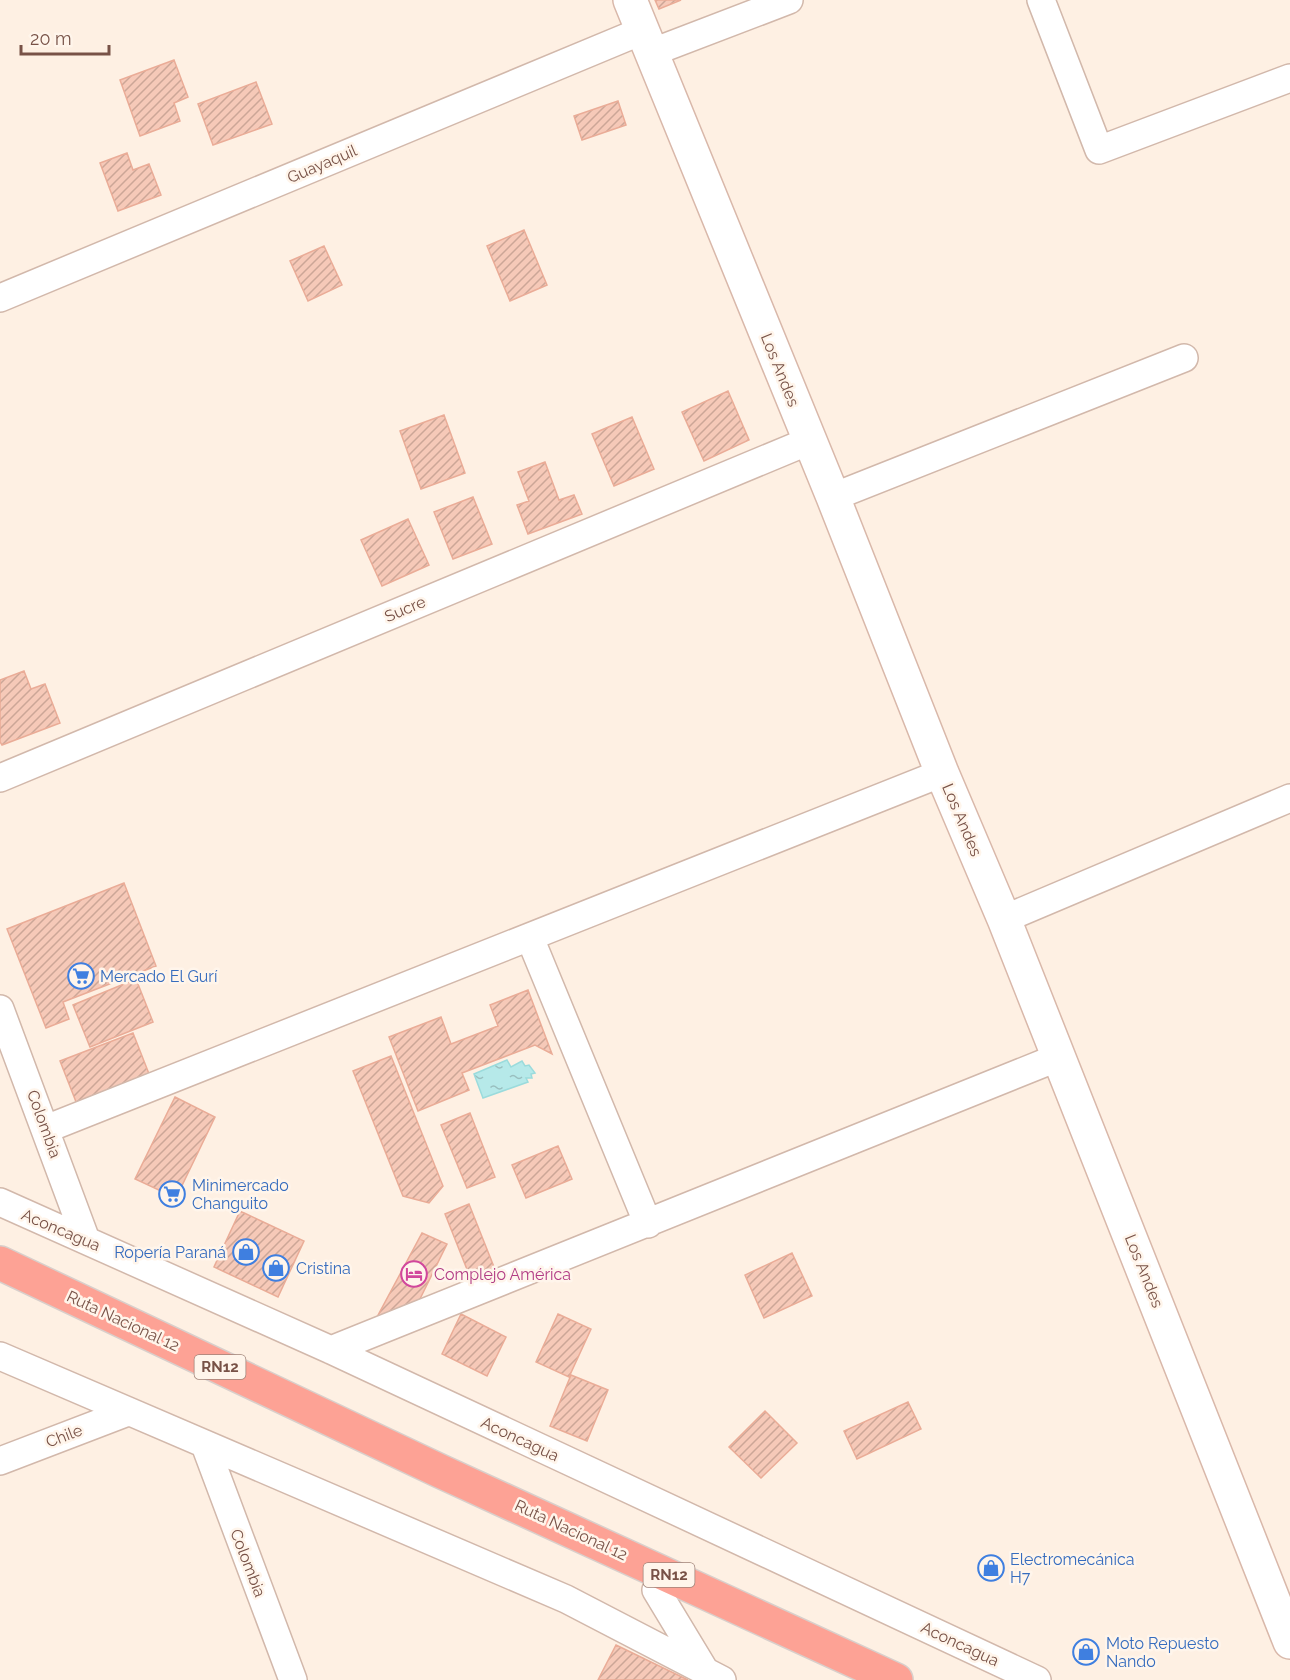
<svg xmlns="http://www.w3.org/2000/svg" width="1290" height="1680" font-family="Raleway,sans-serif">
<defs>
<pattern id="water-ripples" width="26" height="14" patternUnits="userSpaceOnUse" patternTransform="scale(1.5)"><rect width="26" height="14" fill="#b6e9e9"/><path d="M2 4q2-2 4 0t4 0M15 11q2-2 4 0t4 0" fill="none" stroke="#99bfbf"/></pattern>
<pattern id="building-hatch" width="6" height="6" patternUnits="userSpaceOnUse" patternTransform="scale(1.5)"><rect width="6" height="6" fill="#f6c9b8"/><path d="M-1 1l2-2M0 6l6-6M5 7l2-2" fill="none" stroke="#cca697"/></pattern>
</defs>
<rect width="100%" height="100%" fill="#fef0e3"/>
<!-- water -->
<path fill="url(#water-ripples)" stroke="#9bdbdc" stroke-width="1.5" d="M 507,1060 L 511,1067 L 522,1061 L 525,1066 L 529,1065 L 535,1073 L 531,1074 L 532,1078 L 526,1078 L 528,1082 L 483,1098 L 474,1074 Z"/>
<!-- building -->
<path fill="url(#building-hatch)" stroke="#eaac97" stroke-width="1.5" d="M 655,0 L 681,0 L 659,9 Z
M 174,60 L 188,97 L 174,103 L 180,121 L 140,136 L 120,80 Z
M 256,82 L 272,124 L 213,145 L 198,104 Z
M 618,101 L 626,125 L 582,140 L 574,116 Z
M 127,153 L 133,170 L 149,164 L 161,195 L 118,211 L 100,163 Z
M 524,230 L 547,285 L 510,301 L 487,246 Z
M 324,246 L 342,285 L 308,301 L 290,261 Z
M 728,391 L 749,440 L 704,461 L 682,412 Z
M 444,415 L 465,473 L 421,489 L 400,431 Z
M 632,417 L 654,469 L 614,486 L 592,434 Z
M 545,462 L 559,500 L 574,495 L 582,514 L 528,534 L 517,505 L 529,501 L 518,472 Z
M 473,497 L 492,544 L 453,559 L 434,512 Z
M 408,519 L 429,565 L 382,586 L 361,540 Z
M 24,671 L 31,689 L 45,684 L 60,723 L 2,745 L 0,742 L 0,680 Z
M 124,883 L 156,966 L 63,1002 L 69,1019 L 46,1028 L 7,929 Z
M 136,979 L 153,1022 L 90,1047 L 73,1005 Z
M 528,990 L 552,1054 L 535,1045 L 462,1073 L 469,1090 L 418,1111 L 389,1037 L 441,1017 L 451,1044 L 498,1026 L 490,1005 Z
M 133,1033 L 153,1084 L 80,1112 L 60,1061 Z
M 391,1056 L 443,1186 L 429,1203 L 403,1196 L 353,1071 Z
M 175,1097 L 215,1117 L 176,1198 L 135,1179 Z
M 470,1113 L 495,1177 L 467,1188 L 441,1125 Z
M 558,1146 L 572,1179 L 526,1198 L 512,1165 Z
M 469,1204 L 496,1272 L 472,1282 L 445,1214 Z
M 240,1211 L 304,1241 L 278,1297 L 214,1267 Z
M 422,1233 L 447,1244 L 417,1305 L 376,1319 Z
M 792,1253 L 812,1296 L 764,1318 L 745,1275 Z
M 461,1314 L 506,1337 L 487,1376 L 442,1354 Z
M 558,1314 L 591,1329 L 569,1377 L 536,1362 Z
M 571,1375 L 608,1390 L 587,1441 L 550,1426 Z
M 908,1402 L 921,1429 L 857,1459 L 844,1431 Z
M 765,1411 L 797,1443 L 761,1478 L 729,1447 Z
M 616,1645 L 688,1680 L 598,1680 Z"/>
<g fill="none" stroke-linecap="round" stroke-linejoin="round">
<!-- street casing -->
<g stroke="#d2b8ab" stroke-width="30">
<path id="street" d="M 1041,0 L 1099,150 L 1290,78
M 653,52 L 789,0
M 0,298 L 644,30
M 833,497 L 1184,358
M 0,778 L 809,441
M 1004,919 L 1290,798
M 530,938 L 648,1224
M 0,1009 L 86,1240
M 46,1129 L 942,773
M 0,1202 L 331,1350 L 1037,1680
M 331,1350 L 1059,1057
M 0,1356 L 566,1599 L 722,1680
M 205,1445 L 293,1680
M 0,1461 L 128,1412
M 656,1590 L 705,1671"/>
</g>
<!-- secondary casing -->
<g stroke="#d9b8aa" stroke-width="36">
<path id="secondary" d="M 630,0 L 833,497 L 942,773 L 1004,919 L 1290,1642"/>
</g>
<!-- highway casing -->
<g stroke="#d9cfcb" stroke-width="36">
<path id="highway" d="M 0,1263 L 440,1471 L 896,1680"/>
</g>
<!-- street -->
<use href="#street" stroke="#fff" stroke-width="27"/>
<!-- secondary -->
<use href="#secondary" stroke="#fff" stroke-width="33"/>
<!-- highway -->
<use href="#highway" stroke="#fda295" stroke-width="33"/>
</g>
<!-- icons -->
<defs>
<g id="supermarket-ring" transform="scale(1.35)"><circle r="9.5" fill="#fff5eb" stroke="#3f7fe0" stroke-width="1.5"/><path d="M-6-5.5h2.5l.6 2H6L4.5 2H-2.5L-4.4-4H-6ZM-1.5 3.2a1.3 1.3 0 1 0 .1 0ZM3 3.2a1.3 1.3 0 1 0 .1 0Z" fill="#3f7fe0"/></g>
<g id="shop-ring" transform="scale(1.35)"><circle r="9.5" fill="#fff5eb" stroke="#3f7fe0" stroke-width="1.5"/><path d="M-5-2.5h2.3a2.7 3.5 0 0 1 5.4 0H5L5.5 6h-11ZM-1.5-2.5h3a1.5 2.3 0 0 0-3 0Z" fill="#3f7fe0"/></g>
<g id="hotel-ring" transform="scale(1.35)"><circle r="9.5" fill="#fff5eb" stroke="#d1479c" stroke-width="1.5"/><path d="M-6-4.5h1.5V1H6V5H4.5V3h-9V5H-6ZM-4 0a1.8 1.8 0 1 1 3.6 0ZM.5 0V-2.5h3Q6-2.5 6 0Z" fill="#d1479c"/></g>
</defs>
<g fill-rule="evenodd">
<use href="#supermarket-ring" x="81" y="976"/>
<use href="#supermarket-ring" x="172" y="1194"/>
<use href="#shop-ring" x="246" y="1252"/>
<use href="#shop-ring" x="276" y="1268"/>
<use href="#hotel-ring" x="414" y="1274"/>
<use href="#shop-ring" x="991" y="1568"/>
<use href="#shop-ring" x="1086" y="1652"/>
</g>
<g text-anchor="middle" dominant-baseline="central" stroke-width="5" stroke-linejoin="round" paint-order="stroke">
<!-- shield labels -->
<g fill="#fff5eb" stroke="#a08378" stroke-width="1.5">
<rect x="194.5" y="1355" width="51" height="24" rx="4.5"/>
<rect x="643.5" y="1563" width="51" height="24" rx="4.5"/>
</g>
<g font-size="15" font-weight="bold" fill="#785247">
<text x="220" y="1367">RN12</text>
<text x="669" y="1575">RN12</text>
</g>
<!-- street labels -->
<g font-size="16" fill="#785247" stroke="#fff5eb">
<text transform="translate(322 164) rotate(-23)">Guayaquil</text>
<text transform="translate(780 370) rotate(68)">Los Andes</text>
<text transform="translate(405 609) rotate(-23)">Sucre</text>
<text transform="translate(962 820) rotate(67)">Los Andes</text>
<text transform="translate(44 1124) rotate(70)">Colombia</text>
<text transform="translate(61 1230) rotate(23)">Aconcagua</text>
<text transform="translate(1144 1271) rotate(68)">Los Andes</text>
<text transform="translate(123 1321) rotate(25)">Ruta Nacional 12</text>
<text transform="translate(64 1436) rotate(-21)">Chile</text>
<text transform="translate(520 1439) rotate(25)">Aconcagua</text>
<text transform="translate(571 1530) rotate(25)">Ruta Nacional 12</text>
<text transform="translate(248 1563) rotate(69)">Colombia</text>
<text transform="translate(960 1644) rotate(25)">Aconcagua</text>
</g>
<!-- shop labels -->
<g font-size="16" fill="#366cbe" stroke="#fff5eb" text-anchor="start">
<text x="100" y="976">Mercado El Gurí</text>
<text x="192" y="1185">Minimercado<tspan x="192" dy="18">Changuito</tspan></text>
<text x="226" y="1252" text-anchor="end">Ropería Paraná</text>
<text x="296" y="1268">Cristina</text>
<text x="1010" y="1559">Electromecánica<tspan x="1010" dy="18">H7</tspan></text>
<text x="1106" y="1643">Moto Repuesto<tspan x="1106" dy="18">Nando</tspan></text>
</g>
<!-- hotel labels -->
<g font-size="16" fill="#b23c85" stroke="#fff5eb" text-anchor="start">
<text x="434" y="1274">Complejo América</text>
</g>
</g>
<!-- scale -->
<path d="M21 45v9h88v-9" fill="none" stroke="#785247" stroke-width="3"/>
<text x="30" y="45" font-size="18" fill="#785247" stroke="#fff5eb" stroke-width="4.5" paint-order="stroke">20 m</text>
</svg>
